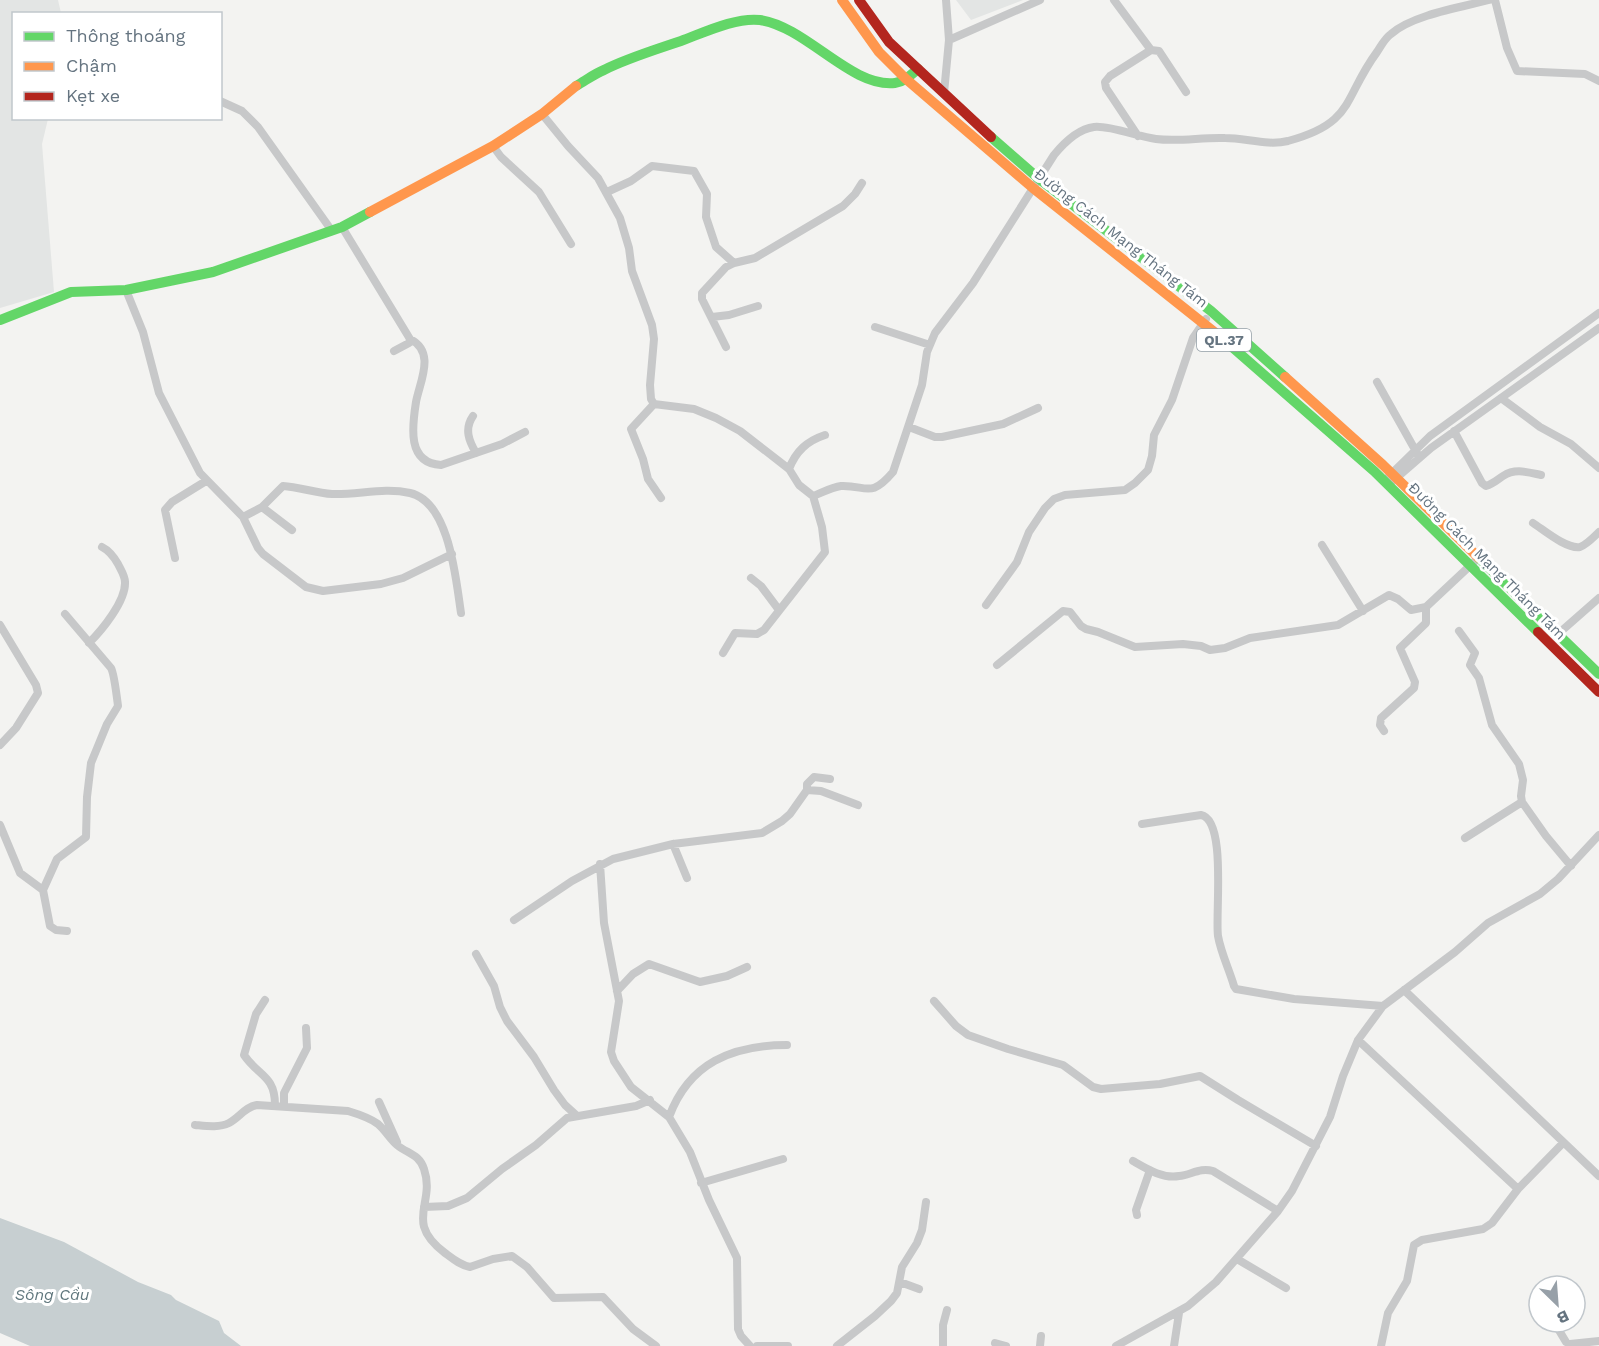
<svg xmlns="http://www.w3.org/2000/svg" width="1599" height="1346" font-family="'Work Sans',sans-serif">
<rect width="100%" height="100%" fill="#f3f3f1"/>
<!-- built -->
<path fill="#e3e5e4" d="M 0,0 L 58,0 L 61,13 L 14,14 L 14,118 L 48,119 L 42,144 L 54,292 L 0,308 Z
M 956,0 L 1023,0 L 971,20 Z"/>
<!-- water -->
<path fill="#c7cfd1" d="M 0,1218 L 64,1242 L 138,1282 L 171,1295 L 176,1300 L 219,1321 L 224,1333 L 241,1346 L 30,1346 L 0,1333 Z"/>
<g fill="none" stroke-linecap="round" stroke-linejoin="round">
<!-- street -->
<path stroke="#c7c8c9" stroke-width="8" d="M 1114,0 L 1151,50
M 1495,0 L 1507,48 L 1517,71 L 1585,74 L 1599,81
M 949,40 L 1040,0
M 944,93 L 949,40 L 946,0
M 220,101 L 242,111 L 258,127 L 332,231
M 542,114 L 568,146 L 598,178 L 620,218 L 629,248 L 632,271 L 652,325 L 654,339 L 650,385 L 651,399 L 654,404
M 1138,136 L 1106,88 L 1105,82 L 1110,76 L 1151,50 L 1159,51 L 1186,92
M 493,146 L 501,157 L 539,192 L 571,244
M 607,192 L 631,181 L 652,166 L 694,171 L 707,194 L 706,217 L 716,247 L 734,263
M 342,227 L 410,339 L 409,343 L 394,351
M 126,290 L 143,332 L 159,393 L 200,473 L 243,517 L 258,548 L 263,554 L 306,587 L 323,591 L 381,584 L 403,578 L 452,554
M 712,317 L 729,315 L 758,306
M 875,327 L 930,345
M 410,339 C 436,352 420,381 416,402 C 412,427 407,463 441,465 L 502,444 L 525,432
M 726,347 L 702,299 L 702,293 L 726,267 L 734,263 L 755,258 L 843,206 L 855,194 L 862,183
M 1377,382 L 1418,455
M 1501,398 L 1540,427 L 1571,444 L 1599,468
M 654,404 L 694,409 L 716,418 L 740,431 L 789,469 L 799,485 L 813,496 L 822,527 L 825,552 L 764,630 L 757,634 L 735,633 L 723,653
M 654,404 L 631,429 L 643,459 L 648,479 L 661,498
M 473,416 C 464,429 469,441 476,453
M 909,427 L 935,437 L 942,437 L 1003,424 L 1038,408
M 1454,431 L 1482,483 L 1486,486 C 1493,484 1497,480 1503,476 C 1515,468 1527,472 1541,475
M 789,469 C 796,451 807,441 825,435
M 1389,476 L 1430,436 L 1599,313
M 1393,481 L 1431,448 L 1599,328
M 813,496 C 821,493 832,487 841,486 C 867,485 870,499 893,472 L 922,385 L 927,352 L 935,333 L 973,283 L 1054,155 C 1063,144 1078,129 1094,127 C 1109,125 1139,137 1156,139 C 1179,142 1202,137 1225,138 C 1246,138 1267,146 1288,141 C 1355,123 1343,98 1377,52 C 1381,46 1385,38 1391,34 C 1412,15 1462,7 1489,0
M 262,507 L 292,530
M 243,517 L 262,507 L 283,486 C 299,487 316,493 332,494 C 358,495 384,487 410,493 C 450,502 456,581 461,613
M 1533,523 C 1544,530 1566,549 1580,547 C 1586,545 1594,537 1599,532
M 1322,545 L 1363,611
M 175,558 L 165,510 L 172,502 L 206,481
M 751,578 L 761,586 L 779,610
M 986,605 L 1017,562 L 1029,532 L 1045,508 L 1054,499 L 1065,495 L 1125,490 L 1135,483 L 1148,470 L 1152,456 L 1154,435 L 1172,400 L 1193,338 L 1206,319
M 65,614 L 111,668 C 114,673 117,698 118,706 L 107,724 L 91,763 L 87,797 L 86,837 L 57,859 L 43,890 L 50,926 L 56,930 L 67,931
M 0,625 L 36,685 L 38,693 L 16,728 L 0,745
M 1459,631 L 1475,653 L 1470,665 L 1479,678 L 1492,725 L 1519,764 L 1523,780 L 1521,796 L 1522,802 L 1546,836 L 1571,866
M 1558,634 L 1599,598
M 89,643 C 102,630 126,601 125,582 C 125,576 121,570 118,564 C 114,557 110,551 102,547
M 997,665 L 1063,611 L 1070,612 L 1081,626 L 1086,629 L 1098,632 L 1135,647 L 1183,644 L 1201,646 L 1210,650 L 1225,648 L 1250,638 L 1338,625 L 1389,595 L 1398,599 L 1411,610 L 1426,607 L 1474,562
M 1384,731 L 1380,725 L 1381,718 L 1414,688 L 1415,682 L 1400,648 L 1426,623 L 1426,607
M 807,790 L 807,784 L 814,777 L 830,779
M 1142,824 L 1201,815 C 1227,820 1215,914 1218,936 C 1221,953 1229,969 1234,986 L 1236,989 L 1294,999 L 1383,1006
M 0,825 L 20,873 L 43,890
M 1465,838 L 1522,802
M 673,844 L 687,878
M 600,864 L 604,923 L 619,1001 L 611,1052 L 614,1061 L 631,1087 L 669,1117 L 690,1152 L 709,1200 L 737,1258 L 738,1329 L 741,1336 L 750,1346
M 514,920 L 572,881 L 613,859 L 673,844 L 762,833 L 782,821 L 790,814 L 807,790 L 821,791 L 858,805
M 476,954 L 494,986 L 500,1007 L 507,1021 L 534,1057 L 554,1090 L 565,1105 L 576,1115
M 1404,990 L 1599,1176
M 617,991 L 633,974 L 649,964 L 700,982 L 727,976 L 747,967
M 265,1000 L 256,1014 L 244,1055 C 258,1076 275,1075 275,1105
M 934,1001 L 956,1026 L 968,1035 L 1008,1049 L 1063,1065 L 1093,1087 L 1101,1089 L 1160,1084 L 1200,1076 L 1238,1100 L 1316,1146
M 1358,1040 L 1518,1189
M 379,1102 L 397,1142
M 284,1106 L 284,1093 L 307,1048 L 306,1028
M 669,1117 C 689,1063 732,1045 787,1045
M 195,1125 C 206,1126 219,1128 229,1123 C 240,1117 245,1107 257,1105 L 348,1111 C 358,1114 370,1118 378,1124 C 385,1130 390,1139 397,1145 C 408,1154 419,1154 424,1169 C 436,1204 403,1221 445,1253 C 453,1259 460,1265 470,1267 L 493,1259 L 512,1256 L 527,1267 L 554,1298 L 603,1297 L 633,1329 L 656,1346
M 1133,1161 C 1147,1169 1163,1179 1179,1176 C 1191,1175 1200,1167 1213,1171 L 1278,1211
M 701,1183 L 783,1159
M 424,1207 L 448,1206 L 467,1198 L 502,1169 L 536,1145 L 567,1118 L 636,1106 L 650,1100
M 1137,1215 L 1136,1210 L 1150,1170
M 1237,1259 L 1286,1288
M 900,1282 L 919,1289
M 1554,1322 L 1566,1342 L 1570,1344 L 1599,1341
M 995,1343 L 1006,1346
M 757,1346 L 788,1346
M 837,1346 L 875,1316 L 891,1301 L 897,1293 L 902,1267 L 917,1243 L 922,1230 L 926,1202
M 943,1346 L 943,1325 L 947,1310
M 1040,1346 L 1041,1336
M 1116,1346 L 1188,1306 L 1216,1282 L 1278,1211 L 1292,1191 L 1330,1117 L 1343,1076 L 1358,1040 L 1383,1006 L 1455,952 L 1488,923 L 1540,894 L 1558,879 L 1599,835
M 1174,1346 L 1179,1313
M 1381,1346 L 1388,1313 L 1407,1281 L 1414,1245 L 1422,1240 L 1483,1229 L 1492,1223 L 1518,1189 L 1563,1143"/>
<!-- fast -->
<path stroke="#63d668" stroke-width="10" d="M 576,86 C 585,81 594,74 604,70 C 628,58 655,50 681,41 C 703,33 736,17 760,20 C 807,27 851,88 895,83 C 904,82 911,75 918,69
M 991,137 L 1038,178 L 1211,311 L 1285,377
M 0,320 L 71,292 L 126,290 L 213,272 L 342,227 L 370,212
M 1223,339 L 1374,471 L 1538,632
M 1479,558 L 1599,674"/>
<!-- slow -->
<path stroke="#ff974d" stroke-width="10" d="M 842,0 L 879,52 L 906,79 L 1033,188 L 1223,339
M 370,212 L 493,146 L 542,114 L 576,86
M 1285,377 L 1383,465 L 1479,558"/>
<!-- jam -->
<path stroke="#b3261e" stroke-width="10" d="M 859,0 L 889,42 L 991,137
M 1538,632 L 1599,692"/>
</g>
<g text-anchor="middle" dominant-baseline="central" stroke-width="6" stroke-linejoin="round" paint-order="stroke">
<!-- shield labels -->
<rect fill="#fff" stroke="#939ea6" stroke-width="1.5" x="1197" y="329" width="54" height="22" rx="4.5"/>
<g font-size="14" font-weight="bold" fill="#657480">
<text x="1224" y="340">QL.37</text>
</g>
<!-- street labels -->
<g font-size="15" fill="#657480" stroke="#fff">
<text transform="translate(1121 238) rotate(38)">Đường Cách Mạng Tháng Tám</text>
<text transform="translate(1487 561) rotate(45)">Đường Cách Mạng Tháng Tám</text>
</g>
<!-- water labels -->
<g font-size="16" font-style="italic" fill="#60777d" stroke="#fff">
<text x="52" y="1294">Sông Cầu</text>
</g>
</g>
<!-- legend -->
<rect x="12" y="12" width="210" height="108" fill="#ffffff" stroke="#c1c7cc" stroke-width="1.5"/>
<rect x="24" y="32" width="30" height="9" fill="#63d668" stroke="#c1c7cc" stroke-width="1.5"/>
<text x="66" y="42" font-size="18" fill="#657480">Thông thoáng</text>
<rect x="24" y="62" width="30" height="9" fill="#ff974d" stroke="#c1c7cc" stroke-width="1.5"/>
<text x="66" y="72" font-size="18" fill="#657480">Chậm</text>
<rect x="24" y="92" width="30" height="9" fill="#b3261e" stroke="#c1c7cc" stroke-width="1.5"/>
<text x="66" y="102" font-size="18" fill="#657480">Kẹt xe</text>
<!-- north arrow -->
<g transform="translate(1557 1304) rotate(155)"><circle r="28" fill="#ffffff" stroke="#c1c7cc" stroke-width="1.5"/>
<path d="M0-4.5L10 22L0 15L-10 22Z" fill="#97a0a8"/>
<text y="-9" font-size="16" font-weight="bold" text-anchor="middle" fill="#657480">B</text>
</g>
</svg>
